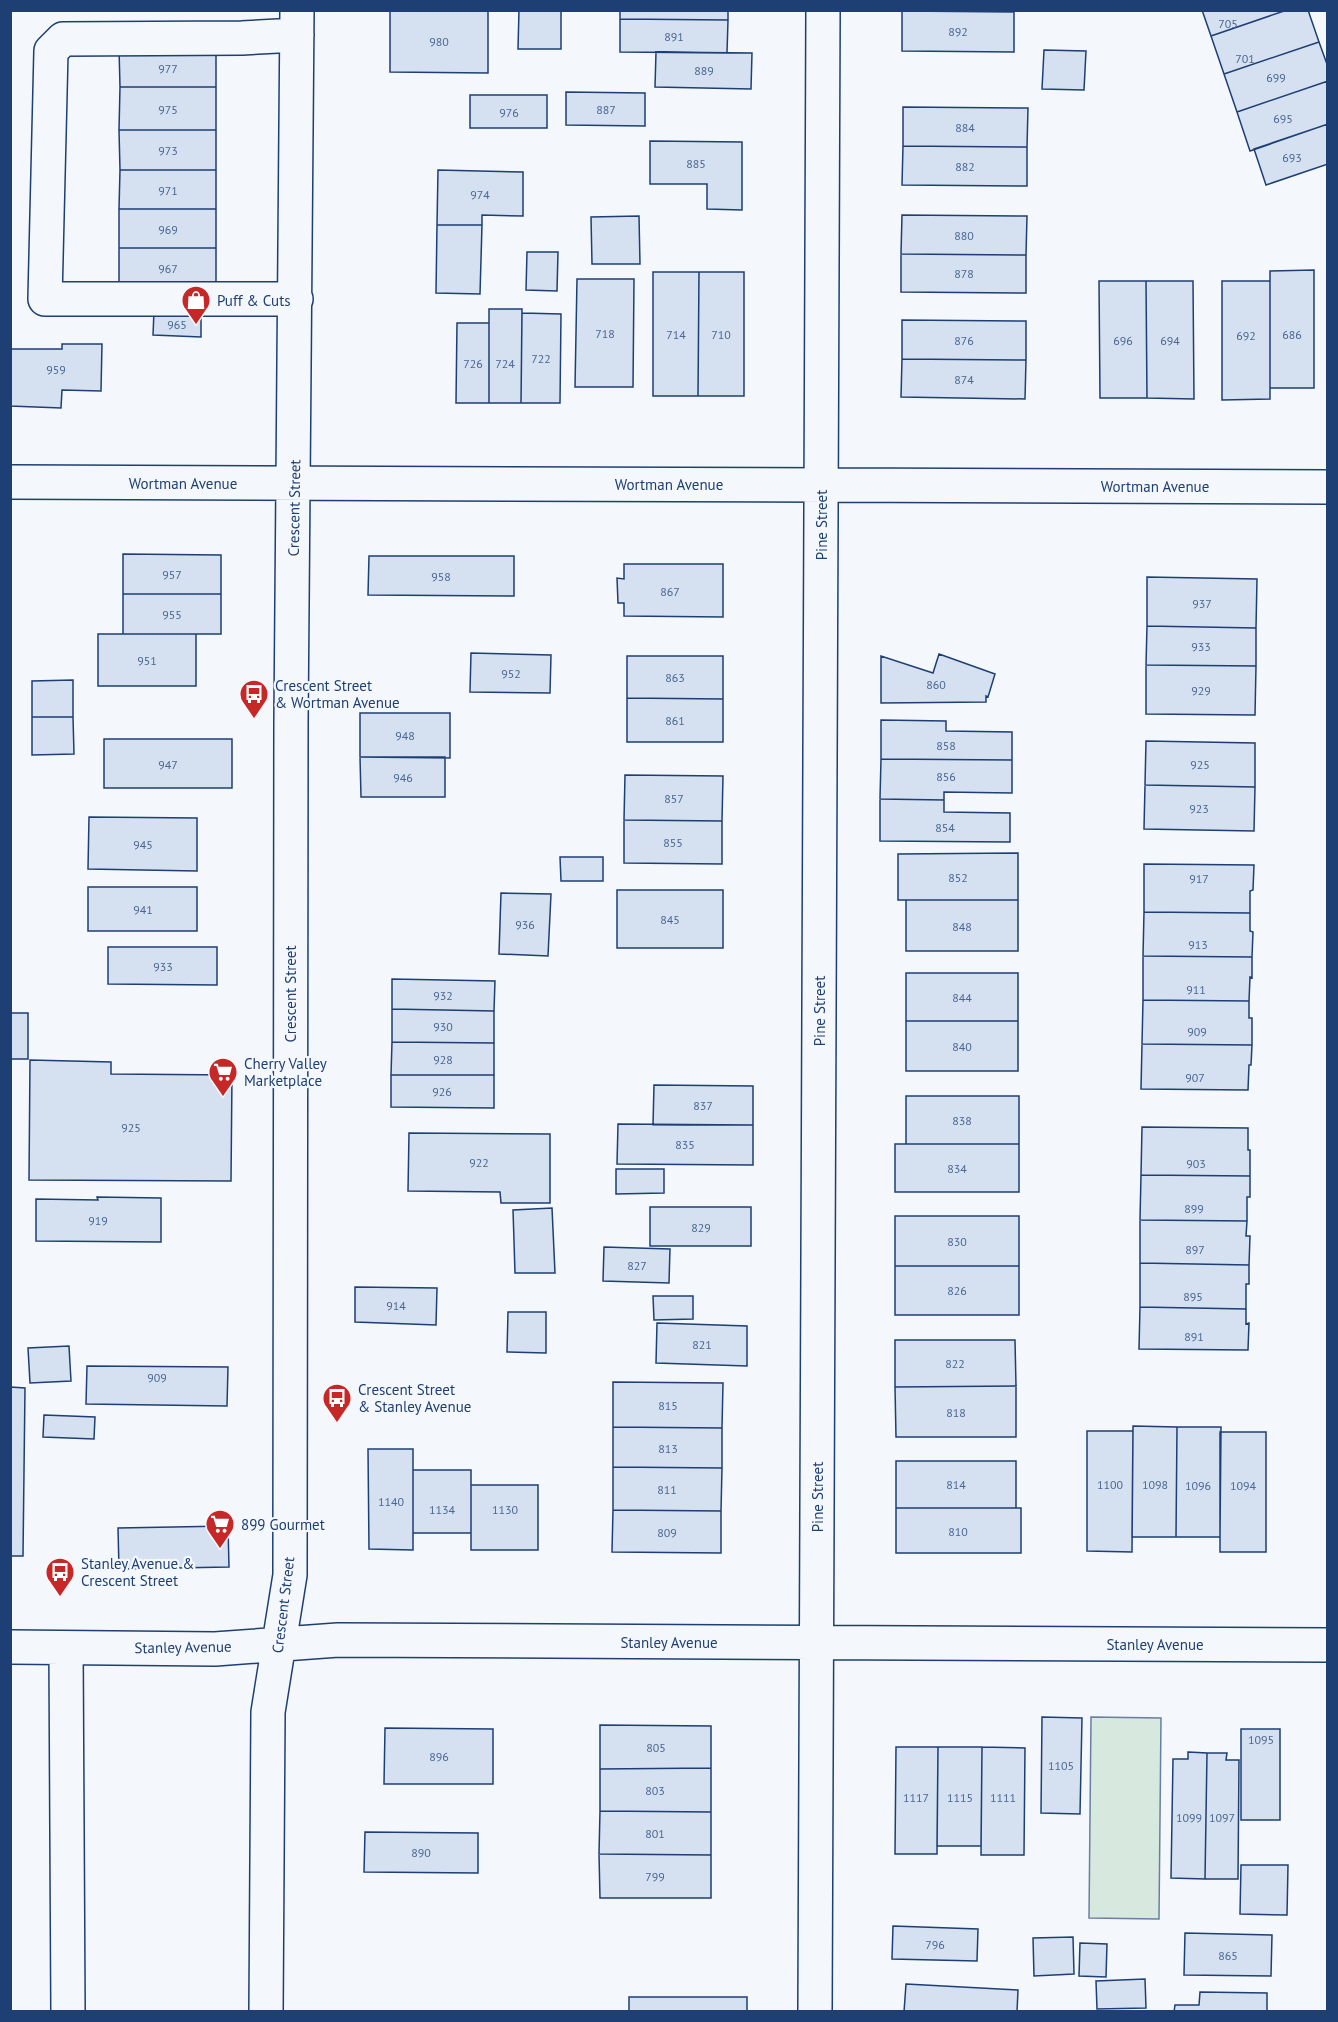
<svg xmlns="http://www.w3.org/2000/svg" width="1338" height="2022" font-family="'PT Sans',sans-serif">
<rect width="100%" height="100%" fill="#f4f7fb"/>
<!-- green -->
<path fill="#d7e8df" stroke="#687fa3" stroke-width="1.5" d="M 1091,1717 L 1161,1718 L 1159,1919 L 1089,1918 Z"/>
<!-- building -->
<path fill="#d5e0f0" stroke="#1d3f73" stroke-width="1.5" d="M 390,10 L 488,10 L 488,73 L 390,72 Z
M 519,10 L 561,10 L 561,49 L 518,49 Z
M 620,10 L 728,10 L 728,20 L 620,19 Z
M 1202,10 L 1287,10 L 1211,36 Z
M 1287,10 L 1308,10 L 1319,42 L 1224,74 L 1211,36 Z
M 902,11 L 1014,12 L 1014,52 L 902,51 Z
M 620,19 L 728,20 L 727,53 L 620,52 Z
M 1319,42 L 1328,67 L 1328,81 L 1237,112 L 1224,74 Z
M 119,48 L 216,48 L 216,87 L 120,87 Z
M 1044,50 L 1086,51 L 1084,90 L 1042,89 Z
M 656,52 L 752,53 L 751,89 L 655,87 Z
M 1328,81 L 1328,124 L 1250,151 L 1237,112 Z
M 120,87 L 216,87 L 216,130 L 119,130 Z
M 566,92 L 645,93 L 645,126 L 566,125 Z
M 470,95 L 547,95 L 547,128 L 470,128 Z
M 903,107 L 1028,108 L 1027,147 L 903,146 Z
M 1328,124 L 1328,164 L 1266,185 L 1254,149 Z
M 119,130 L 216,130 L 216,170 L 120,170 Z
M 650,141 L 742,142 L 742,210 L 707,209 L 707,184 L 650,184 Z
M 903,146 L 1027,147 L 1027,186 L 902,185 Z
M 120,170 L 216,170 L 216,209 L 119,209 Z
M 438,170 L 523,172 L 523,216 L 482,215 L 482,225 L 437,225 Z
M 119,209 L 216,209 L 216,248 L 119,248 Z
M 902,215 L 1027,216 L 1026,255 L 901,254 Z
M 639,216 L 640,264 L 592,264 L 591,217 Z
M 437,225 L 482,225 L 480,294 L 436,293 Z
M 119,248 L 216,248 L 216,288 L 119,289 Z
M 527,252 L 558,252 L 557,291 L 526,290 Z
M 901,254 L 1026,255 L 1026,293 L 901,292 Z
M 1314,270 L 1314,388 L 1270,388 L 1270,271 Z
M 653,272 L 699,272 L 698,396 L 653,396 Z
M 699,272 L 744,272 L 744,396 L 698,396 Z
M 577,279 L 634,279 L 633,387 L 575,387 Z
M 1099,281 L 1146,281 L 1147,398 L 1100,398 Z
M 1146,281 L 1193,281 L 1194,399 L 1147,398 Z
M 1222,281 L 1270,281 L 1270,399 L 1222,400 Z
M 489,309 L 522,309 L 521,403 L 489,403 Z
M 154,311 L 201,312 L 201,337 L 153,335 Z
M 522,313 L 561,314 L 560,403 L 521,403 Z
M 902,320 L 1026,321 L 1026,360 L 902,359 Z
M 457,323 L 489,323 L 489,403 L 456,403 Z
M 62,344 L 102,344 L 101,391 L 62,390 L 61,408 L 10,406 L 10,349 L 62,349 Z
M 902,359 L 1026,360 L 1025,399 L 901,397 Z
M 123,554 L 221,555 L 221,594 L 123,594 Z
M 369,556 L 514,556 L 514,596 L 368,595 Z
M 624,564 L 723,564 L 723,617 L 624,616 L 624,603 L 618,603 L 617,578 L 624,579 Z
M 1147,577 L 1257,579 L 1256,628 L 1147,626 Z
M 123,594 L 221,594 L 221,634 L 123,634 Z
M 1147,626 L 1256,628 L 1256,666 L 1146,665 Z
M 98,634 L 196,634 L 196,686 L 98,686 Z
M 471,653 L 551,655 L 550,693 L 470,692 Z
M 939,654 L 995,674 L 988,697 L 986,696 L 986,702 L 881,703 L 881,656 L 933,673 Z
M 627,656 L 723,656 L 723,699 L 627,698 Z
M 1146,665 L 1256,666 L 1255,715 L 1146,714 Z
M 73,680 L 73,717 L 32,717 L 32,681 Z
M 627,698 L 723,699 L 723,742 L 627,742 Z
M 360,713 L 450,713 L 450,758 L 360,757 Z
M 32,717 L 73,717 L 74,754 L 32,755 Z
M 881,720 L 946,721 L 946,731 L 1012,732 L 1012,760 L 881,759 Z
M 104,739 L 232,739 L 232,788 L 104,788 Z
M 1146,741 L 1255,743 L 1255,787 L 1145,785 Z
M 360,757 L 445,757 L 445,797 L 361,797 Z
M 881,759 L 1012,760 L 1012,793 L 944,792 L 944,800 L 880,799 Z
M 625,775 L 723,776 L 722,821 L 624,820 Z
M 1145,785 L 1255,787 L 1254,831 L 1144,829 Z
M 880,799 L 944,800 L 944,812 L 1010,813 L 1010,842 L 880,841 Z
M 89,817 L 197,818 L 197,871 L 88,869 Z
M 624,820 L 722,821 L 722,864 L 624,863 Z
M 1018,853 L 1018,900 L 898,900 L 898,854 Z
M 560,857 L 603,857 L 603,881 L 561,881 Z
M 1144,864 L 1254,865 L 1253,890 L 1250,891 L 1250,913 L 1144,912 Z
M 88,887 L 197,887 L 197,931 L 88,931 Z
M 617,890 L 723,890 L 723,948 L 617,948 Z
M 501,893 L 551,894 L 548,956 L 499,954 Z
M 906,900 L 1018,900 L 1018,951 L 906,951 Z
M 1144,912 L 1250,913 L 1250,931 L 1253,932 L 1252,957 L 1143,956 Z
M 108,947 L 217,947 L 217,985 L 108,984 Z
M 1143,956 L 1252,957 L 1252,978 L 1250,977 L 1249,1001 L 1143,1000 Z
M 906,973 L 1018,973 L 1018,1021 L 906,1021 Z
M 392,979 L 495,981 L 494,1011 L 392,1009 Z
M 1143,1000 L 1249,1001 L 1249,1018 L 1252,1018 L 1252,1045 L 1142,1044 Z
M 392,1009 L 494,1011 L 494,1043 L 392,1042 Z
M 10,1013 L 28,1013 L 28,1059 L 10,1059 Z
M 906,1021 L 1018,1021 L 1018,1071 L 906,1071 Z
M 392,1042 L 494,1043 L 494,1075 L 391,1075 Z
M 1142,1044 L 1252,1045 L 1251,1065 L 1249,1065 L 1248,1090 L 1141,1089 Z
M 30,1060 L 111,1062 L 111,1074 L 232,1075 L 231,1181 L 29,1180 Z
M 391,1075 L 494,1075 L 494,1108 L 391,1107 Z
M 654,1085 L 753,1086 L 753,1125 L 653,1125 Z
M 906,1096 L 1019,1096 L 1019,1144 L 906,1144 Z
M 618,1124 L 753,1125 L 753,1165 L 617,1164 Z
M 1142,1127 L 1248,1128 L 1248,1150 L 1250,1150 L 1250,1176 L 1141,1175 Z
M 409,1133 L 550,1134 L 550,1203 L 501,1203 L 500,1192 L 408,1191 Z
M 895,1144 L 1019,1144 L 1019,1192 L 895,1192 Z
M 616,1169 L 664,1169 L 664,1193 L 616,1194 Z
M 1141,1175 L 1250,1176 L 1250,1197 L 1247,1197 L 1247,1221 L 1140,1220 Z
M 97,1197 L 161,1198 L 161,1242 L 36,1241 L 36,1199 L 98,1200 Z
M 650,1207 L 751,1207 L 751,1246 L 650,1246 Z
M 552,1208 L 555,1273 L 515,1273 L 513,1210 Z
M 895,1216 L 1019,1216 L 1019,1266 L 895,1266 Z
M 1140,1220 L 1247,1221 L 1246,1236 L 1250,1236 L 1249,1265 L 1140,1263 Z
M 604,1247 L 670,1249 L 669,1283 L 603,1281 Z
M 1140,1263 L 1249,1265 L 1249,1284 L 1246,1284 L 1246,1309 L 1140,1307 Z
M 895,1266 L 1019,1266 L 1019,1315 L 895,1315 Z
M 355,1287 L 437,1288 L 436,1325 L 355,1322 Z
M 653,1296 L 693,1296 L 693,1319 L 654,1320 Z
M 1140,1307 L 1246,1309 L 1246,1324 L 1249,1323 L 1248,1350 L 1139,1349 Z
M 508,1312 L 546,1312 L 546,1353 L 507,1352 Z
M 657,1323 L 747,1326 L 747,1366 L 656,1363 Z
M 895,1340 L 1015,1340 L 1016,1386 L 895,1387 Z
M 69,1346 L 71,1381 L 30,1383 L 28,1348 Z
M 87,1366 L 228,1367 L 227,1406 L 86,1404 Z
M 613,1382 L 723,1383 L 722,1428 L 613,1427 Z
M 1016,1386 L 1016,1437 L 896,1437 L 895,1387 Z
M 10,1387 L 25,1388 L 23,1556 L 10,1556 Z
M 44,1415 L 95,1417 L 94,1439 L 43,1437 Z
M 1133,1426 L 1177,1427 L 1176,1537 L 1132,1537 Z
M 613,1427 L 722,1428 L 722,1468 L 613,1467 Z
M 1177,1427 L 1221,1427 L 1220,1537 L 1176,1537 Z
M 1087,1431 L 1133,1431 L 1132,1552 L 1087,1551 Z
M 1220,1432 L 1266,1432 L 1266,1552 L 1220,1552 Z
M 368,1449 L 413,1449 L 413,1550 L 369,1549 Z
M 896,1461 L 1016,1461 L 1016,1508 L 896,1508 Z
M 613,1467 L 722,1468 L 721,1511 L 613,1510 Z
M 413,1470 L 471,1470 L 471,1533 L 413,1533 Z
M 471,1485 L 538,1485 L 538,1550 L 471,1550 Z
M 896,1508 L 1021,1508 L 1021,1553 L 896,1553 Z
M 613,1510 L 721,1511 L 721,1553 L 612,1552 Z
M 228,1526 L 229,1567 L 119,1569 L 118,1528 Z
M 1042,1717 L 1082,1718 L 1080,1814 L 1041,1813 Z
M 600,1725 L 711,1726 L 711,1768 L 600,1769 Z
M 385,1728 L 493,1729 L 493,1784 L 384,1784 Z
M 1241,1729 L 1280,1729 L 1280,1820 L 1241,1820 Z
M 896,1747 L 938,1747 L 937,1854 L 895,1854 Z
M 938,1747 L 982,1747 L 981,1846 L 937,1846 Z
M 982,1747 L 1025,1748 L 1024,1855 L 981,1855 Z
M 1188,1752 L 1207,1753 L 1205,1879 L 1171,1878 L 1173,1759 L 1188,1759 Z
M 1207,1753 L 1227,1753 L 1226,1760 L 1239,1760 L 1238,1879 L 1205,1879 Z
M 711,1768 L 711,1812 L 600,1811 L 600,1769 Z
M 600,1811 L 711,1812 L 711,1855 L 599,1854 Z
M 365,1832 L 478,1833 L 478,1873 L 364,1872 Z
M 599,1854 L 711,1855 L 711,1898 L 600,1898 Z
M 1241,1865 L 1288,1865 L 1287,1915 L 1240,1914 Z
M 893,1926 L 978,1929 L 977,1961 L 892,1959 Z
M 1185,1933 L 1272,1935 L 1271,1976 L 1184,1975 Z
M 1073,1937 L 1074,1974 L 1034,1976 L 1033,1938 Z
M 1080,1943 L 1107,1944 L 1106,1977 L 1079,1976 Z
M 1145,1979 L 1146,2008 L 1097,2009 L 1096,1981 Z
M 906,1984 L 1018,1990 L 1017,2012 L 904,2012 Z
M 1200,1992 L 1267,1993 L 1267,2012 L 1174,2012 L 1175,2005 L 1199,2005 Z
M 629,1997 L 747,1997 L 747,2012 L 629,2012 Z"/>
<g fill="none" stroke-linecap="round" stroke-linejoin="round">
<!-- minor casing -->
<g stroke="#1d3f73" stroke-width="36">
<path id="minor" d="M 296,299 L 45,299 L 51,51 L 63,39 L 242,38 L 297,35
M 10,482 L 1328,487
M 10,1647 L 215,1649 L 338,1640 L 1328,1645
M 66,1648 L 68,2012
M 266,2012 L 268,1712 L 290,1575 L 291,721 L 297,10
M 815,2012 L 823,10"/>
</g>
<!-- minor -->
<use href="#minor" stroke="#f4f7fb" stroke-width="33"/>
</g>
<!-- icons -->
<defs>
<g id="shop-pin" transform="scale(1.5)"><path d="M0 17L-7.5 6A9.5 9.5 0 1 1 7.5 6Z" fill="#c62828" stroke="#f4f7fb"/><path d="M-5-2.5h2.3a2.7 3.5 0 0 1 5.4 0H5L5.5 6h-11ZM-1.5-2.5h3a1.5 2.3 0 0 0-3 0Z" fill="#fff"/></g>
<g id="bus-pin" transform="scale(1.5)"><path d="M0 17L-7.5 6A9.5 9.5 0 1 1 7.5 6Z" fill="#c62828" stroke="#f4f7fb"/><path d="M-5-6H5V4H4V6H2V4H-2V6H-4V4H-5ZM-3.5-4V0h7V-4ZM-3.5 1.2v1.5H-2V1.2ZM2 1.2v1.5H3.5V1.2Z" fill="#fff"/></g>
<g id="supermarket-pin" transform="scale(1.5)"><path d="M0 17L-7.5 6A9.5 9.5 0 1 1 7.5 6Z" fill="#c62828" stroke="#f4f7fb"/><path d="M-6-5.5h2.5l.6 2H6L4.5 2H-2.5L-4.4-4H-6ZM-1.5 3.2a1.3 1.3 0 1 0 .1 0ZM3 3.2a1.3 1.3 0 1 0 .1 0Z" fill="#fff"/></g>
</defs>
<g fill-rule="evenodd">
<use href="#shop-pin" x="196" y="300"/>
<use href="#bus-pin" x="254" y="694"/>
<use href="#supermarket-pin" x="223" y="1072"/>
<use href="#bus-pin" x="337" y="1398"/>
<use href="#supermarket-pin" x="220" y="1524"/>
<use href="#bus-pin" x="60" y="1572"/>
</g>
<g text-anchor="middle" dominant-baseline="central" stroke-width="4.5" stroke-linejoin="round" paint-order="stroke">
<!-- number labels -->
<g font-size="12" fill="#4b6792">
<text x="1228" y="23">705</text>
<text x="958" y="31">892</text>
<text x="674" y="36">891</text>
<text x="439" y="41">980</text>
<text x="1245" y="58">701</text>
<text x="168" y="68">977</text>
<text x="704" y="70">889</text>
<text x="1276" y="77">699</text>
<text x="168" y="109">975</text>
<text x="606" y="109">887</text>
<text x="509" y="112">976</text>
<text x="1283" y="118">695</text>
<text x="965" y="127">884</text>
<text x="168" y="150">973</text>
<text x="1292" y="157">693</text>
<text x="696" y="163">885</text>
<text x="965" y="166">882</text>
<text x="168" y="190">971</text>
<text x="480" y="194">974</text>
<text x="168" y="229">969</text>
<text x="964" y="235">880</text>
<text x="168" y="268">967</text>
<text x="964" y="273">878</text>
<text x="177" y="324">965</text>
<text x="605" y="333">718</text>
<text x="676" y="334">714</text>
<text x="721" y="334">710</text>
<text x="1292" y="334">686</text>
<text x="1246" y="335">692</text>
<text x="964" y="340">876</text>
<text x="1123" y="340">696</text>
<text x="1170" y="340">694</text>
<text x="541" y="358">722</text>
<text x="473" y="363">726</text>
<text x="505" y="363">724</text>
<text x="56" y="369">959</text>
<text x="964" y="379">874</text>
<text x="172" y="574">957</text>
<text x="441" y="576">958</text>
<text x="670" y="591">867</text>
<text x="1202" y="603">937</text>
<text x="172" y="614">955</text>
<text x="1201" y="646">933</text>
<text x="147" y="660">951</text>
<text x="511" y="673">952</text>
<text x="675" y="677">863</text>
<text x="936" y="684">860</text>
<text x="1201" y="690">929</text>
<text x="675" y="720">861</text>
<text x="405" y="735">948</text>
<text x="946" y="745">858</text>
<text x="168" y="764">947</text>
<text x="1200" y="764">925</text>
<text x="946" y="776">856</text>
<text x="403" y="777">946</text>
<text x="674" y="798">857</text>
<text x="1199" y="808">923</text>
<text x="945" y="827">854</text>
<text x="673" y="842">855</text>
<text x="143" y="844">945</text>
<text x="958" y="877">852</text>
<text x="1199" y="878">917</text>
<text x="143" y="909">941</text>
<text x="670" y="919">845</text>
<text x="525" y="924">936</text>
<text x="962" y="926">848</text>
<text x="1198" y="944">913</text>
<text x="163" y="966">933</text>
<text x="1196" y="989">911</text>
<text x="443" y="995">932</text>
<text x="962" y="997">844</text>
<text x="443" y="1026">930</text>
<text x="1197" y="1031">909</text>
<text x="962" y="1046">840</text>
<text x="443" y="1059">928</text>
<text x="1195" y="1077">907</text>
<text x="442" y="1091">926</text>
<text x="703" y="1105">837</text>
<text x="962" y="1120">838</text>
<text x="131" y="1127">925</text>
<text x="685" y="1144">835</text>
<text x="479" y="1162">922</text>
<text x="1196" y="1163">903</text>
<text x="957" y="1168">834</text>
<text x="1194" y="1208">899</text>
<text x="98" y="1220">919</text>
<text x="701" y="1227">829</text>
<text x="957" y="1241">830</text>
<text x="1195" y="1249">897</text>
<text x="637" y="1265">827</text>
<text x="957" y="1290">826</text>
<text x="1193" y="1296">895</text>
<text x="396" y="1305">914</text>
<text x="1194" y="1336">891</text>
<text x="702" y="1344">821</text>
<text x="955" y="1363">822</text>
<text x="157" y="1377">909</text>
<text x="668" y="1405">815</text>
<text x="956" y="1412">818</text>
<text x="668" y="1448">813</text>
<text x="956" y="1484">814</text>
<text x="1110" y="1484">1100</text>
<text x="1155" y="1484">1098</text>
<text x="1198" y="1485">1096</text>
<text x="1243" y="1485">1094</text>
<text x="667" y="1489">811</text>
<text x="391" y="1501">1140</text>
<text x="442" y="1509">1134</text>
<text x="505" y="1509">1130</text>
<text x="958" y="1531">810</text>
<text x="667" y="1532">809</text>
<text x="1261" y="1739">1095</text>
<text x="656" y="1747">805</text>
<text x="439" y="1756">896</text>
<text x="1061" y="1765">1105</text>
<text x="655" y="1790">803</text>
<text x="916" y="1797">1117</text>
<text x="960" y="1797">1115</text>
<text x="1003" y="1797">1111</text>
<text x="1189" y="1817">1099</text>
<text x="1222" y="1817">1097</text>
<text x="655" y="1833">801</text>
<text x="421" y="1852">890</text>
<text x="655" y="1876">799</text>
<text x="935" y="1944">796</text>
<text x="1228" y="1955">865</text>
</g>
<!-- poi labels -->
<g font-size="15" fill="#1d3f73" stroke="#f4f7fb" text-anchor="start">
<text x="217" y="300">Puff &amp; Cuts</text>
<text x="275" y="685">Crescent Street<tspan x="275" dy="17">&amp; Wortman Avenue</tspan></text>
<text x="244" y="1063">Cherry Valley<tspan x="244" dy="17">Marketplace</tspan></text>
<text x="358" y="1389">Crescent Street<tspan x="358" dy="17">&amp; Stanley Avenue</tspan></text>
<text x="241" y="1524">899 Gourmet</text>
<text x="81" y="1563">Stanley Avenue &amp;<tspan x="81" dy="17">Crescent Street</tspan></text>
</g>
<!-- street labels -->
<g font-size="15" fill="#1d3f73" stroke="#f4f7fb">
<text x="183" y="483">Wortman Avenue</text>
<text x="669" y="484">Wortman Avenue</text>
<text x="1155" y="486">Wortman Avenue</text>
<text transform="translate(294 508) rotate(-89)">Crescent Street</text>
<text transform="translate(821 525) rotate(-90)">Pine Street</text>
<text transform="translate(290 994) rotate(-90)">Crescent Street</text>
<text transform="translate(819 1011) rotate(-90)">Pine Street</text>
<text transform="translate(817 1497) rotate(-90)">Pine Street</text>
<text transform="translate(283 1605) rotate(-83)">Crescent Street</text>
<text x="669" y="1642">Stanley Avenue</text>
<text x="1155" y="1644">Stanley Avenue</text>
<text transform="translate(183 1647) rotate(-1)">Stanley Avenue</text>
</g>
</g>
<!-- border -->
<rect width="1338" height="2022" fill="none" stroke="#1d3f73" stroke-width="24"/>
</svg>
